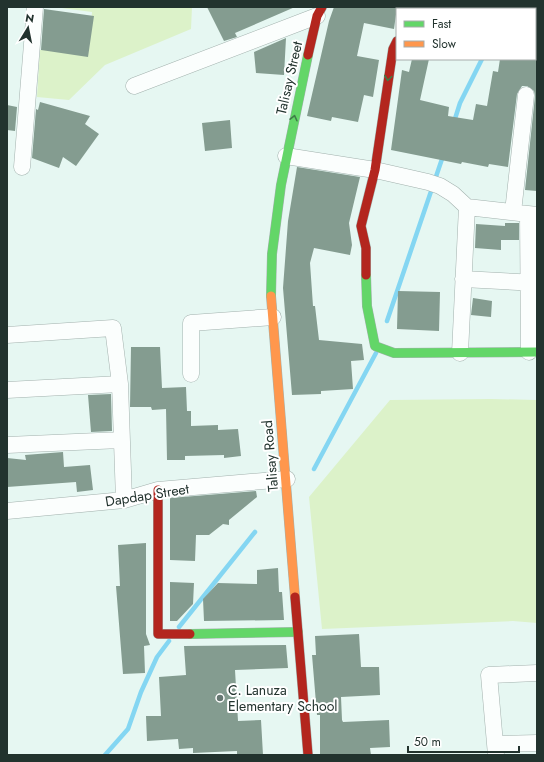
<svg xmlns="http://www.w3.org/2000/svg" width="544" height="762" font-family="Jost,sans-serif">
<rect width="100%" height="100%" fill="#e6f7f2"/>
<!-- green -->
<path fill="#dcf2c9" d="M 54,7 L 192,7 L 191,29 L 105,65 L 69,100 L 37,97 L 40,50 L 89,49 L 92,12 Z
M 491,399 L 537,400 L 537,623 L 513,621 L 322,629 L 309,497 L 390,400 Z"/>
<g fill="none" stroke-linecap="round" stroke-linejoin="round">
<!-- stream -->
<path stroke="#84d6f2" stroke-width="4.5" d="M 509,9 L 510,7
M 454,122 L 460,103 L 482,59
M 387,321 L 443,156
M 314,469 L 376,353
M 179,627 L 255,532
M 105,755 L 128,729 L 141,692 L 157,657 L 169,641"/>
</g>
<!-- building -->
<path fill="#849c90" d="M 207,7 L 295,7 L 235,33 L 237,37 L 224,41 Z
M 334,7 L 397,7 L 394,29 L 364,23 L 357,56 L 379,60 L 373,97 L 364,95 L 358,122 L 332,117 L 331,121 L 307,116 L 329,21 Z
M 44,9 L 94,16 L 88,57 L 41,50 Z
M 286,38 L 284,75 L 256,73 L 254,52 Z
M 412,59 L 429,59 L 420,100 L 449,107 L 448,116 L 473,120 L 476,104 L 487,106 L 493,71 L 498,72 L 500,59 L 537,59 L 537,191 L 525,190 L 535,96 L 534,91 L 527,86 L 522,86 L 517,94 L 508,167 L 489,164 L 488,167 L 462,162 L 461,164 L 391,150 L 402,70 L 409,72 Z
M 40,102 L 90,116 L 85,124 L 99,134 L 76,166 L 63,157 L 59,168 L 32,158 L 36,109 L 38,110 Z
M 7,105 L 17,107 L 15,131 L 7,130 Z
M 230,120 L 232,148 L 205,151 L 202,123 Z
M 297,167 L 360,177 L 349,223 L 352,245 L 350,255 L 314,248 L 310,263 L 313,306 L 315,306 L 319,340 L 362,344 L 364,360 L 351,361 L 353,389 L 321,391 L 321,394 L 292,395 L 283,288 L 288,221 Z
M 505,223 L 519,223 L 519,240 L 501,240 L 501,250 L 475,248 L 476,224 L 505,226 Z
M 398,291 L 440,292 L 439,331 L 397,329 Z
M 473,298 L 492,301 L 491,317 L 471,315 Z
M 131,347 L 160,347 L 162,388 L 186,387 L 187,411 L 191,411 L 191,426 L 218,425 L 218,430 L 238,429 L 241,456 L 224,458 L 224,455 L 185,456 L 185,460 L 167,460 L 166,409 L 152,410 L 151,407 L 130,407 Z
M 111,394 L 112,431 L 91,432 L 88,395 Z
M 63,452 L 64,467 L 90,465 L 93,490 L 77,492 L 76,482 L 7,487 L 7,458 L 26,460 L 25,455 Z
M 256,491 L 257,497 L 229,520 L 229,525 L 223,524 L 209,535 L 196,535 L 195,561 L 170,560 L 170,498 Z
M 146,543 L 146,634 L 150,645 L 144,646 L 145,673 L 123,674 L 116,586 L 120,586 L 118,545 Z
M 278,568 L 279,592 L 282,592 L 284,620 L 204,621 L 203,599 L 218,583 L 257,584 L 257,570 Z
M 170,582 L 194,583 L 193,604 L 177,621 L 170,621 Z
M 359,634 L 361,667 L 379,667 L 380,695 L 341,697 L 342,720 L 343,722 L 389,720 L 390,747 L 370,748 L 371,755 L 320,755 L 320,715 L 317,715 L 312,655 L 316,655 L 315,636 Z
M 286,645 L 288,668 L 235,670 L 238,721 L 261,720 L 263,755 L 237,755 L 237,751 L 193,753 L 193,748 L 179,749 L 178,739 L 147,741 L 146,716 L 161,716 L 159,677 L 186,675 L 184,646 Z"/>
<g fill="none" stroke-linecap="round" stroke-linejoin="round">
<!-- street casing -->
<g stroke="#a2b1ad" stroke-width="17">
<path id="street" d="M 412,9 L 413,7
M 134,86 L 317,16
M 286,156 L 375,170 L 428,182 L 440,186 L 453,194 L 467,207 L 537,215
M 22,167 L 35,7
M 513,212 L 526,95
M 528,214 L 529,352
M 463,279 L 537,283
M 7,335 L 113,328 L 120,384 L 124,500
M 460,353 L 467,207
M 191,374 L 191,323 L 273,317
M 7,390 L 120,384
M 7,445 L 121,440
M 7,511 L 124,500 L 158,490 L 287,479
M 495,744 L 537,743
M 496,755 L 489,675 L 537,673"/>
</g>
<!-- fast casing -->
<g stroke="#a2b1ad" stroke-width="10">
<path id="fast" d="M 366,275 L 367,306 L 375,346 L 394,353 L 537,352
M 271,296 L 272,254 L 281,185 L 308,55
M 190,634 L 298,632"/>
</g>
<!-- slow casing -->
<g stroke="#a2b1ad" stroke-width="10">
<path id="slow" d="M 271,296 L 295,597"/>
</g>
<!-- jam casing -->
<g stroke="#a2b1ad" stroke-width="10">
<path id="jam" d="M 308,55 L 317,16 L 322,7
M 366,275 L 366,248 L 361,226 L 375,170 L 393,49 L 397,41
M 158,490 L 158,634 L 190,634
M 295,597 L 308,755"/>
</g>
<!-- street -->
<use href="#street" stroke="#fbfefd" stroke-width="16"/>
<!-- fast -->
<use href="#fast" stroke="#63d668" stroke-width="9"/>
<!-- slow -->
<use href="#slow" stroke="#ff974d" stroke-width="9"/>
<!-- jam -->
<use href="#jam" stroke="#b3261e" stroke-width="9"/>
</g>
<!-- one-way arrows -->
<defs><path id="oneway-chevron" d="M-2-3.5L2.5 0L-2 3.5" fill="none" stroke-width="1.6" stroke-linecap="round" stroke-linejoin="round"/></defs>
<g stroke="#3f7c48">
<use href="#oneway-chevron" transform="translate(388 78) rotate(98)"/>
<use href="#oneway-chevron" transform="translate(294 118) rotate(-77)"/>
</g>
<!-- markers -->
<circle fill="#677873" stroke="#fff" stroke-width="1.5" cx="220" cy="698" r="4"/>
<g text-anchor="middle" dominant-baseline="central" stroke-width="4" stroke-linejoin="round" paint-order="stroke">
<!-- street labels -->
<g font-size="14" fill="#22332e" stroke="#fff">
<text transform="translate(289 78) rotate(-77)">Talisay Street</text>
<text transform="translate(270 456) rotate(-95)">Talisay Road</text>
<text transform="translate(147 495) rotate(-9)">Dapdap Street</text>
</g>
<!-- poi labels -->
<g font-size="14" fill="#22332e" stroke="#fff" text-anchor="start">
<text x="228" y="690">C. Lanuza<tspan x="228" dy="16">Elementary School</tspan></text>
</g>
</g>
<!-- border -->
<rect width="544" height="762" fill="none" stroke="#22332e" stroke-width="16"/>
<!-- legend -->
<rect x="396" y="8" width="140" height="52" fill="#ffffff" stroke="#a7adab"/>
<rect x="404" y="21" width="20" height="6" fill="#63d668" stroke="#a7adab"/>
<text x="432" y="28" font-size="12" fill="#22332e">Fast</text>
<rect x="404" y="41" width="20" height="6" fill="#ff974d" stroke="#a7adab"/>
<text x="432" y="48" font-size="12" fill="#22332e">Slow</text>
<!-- north arrow -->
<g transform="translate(28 28) rotate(10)" stroke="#ffffff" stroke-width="3" paint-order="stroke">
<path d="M0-3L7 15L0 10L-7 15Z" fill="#22332e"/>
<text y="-6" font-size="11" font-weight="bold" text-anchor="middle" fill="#22332e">N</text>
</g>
<!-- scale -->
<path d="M408 746v6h111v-6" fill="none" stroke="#22332e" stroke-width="2"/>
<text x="414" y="746" font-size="12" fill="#22332e" stroke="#ffffff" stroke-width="3" paint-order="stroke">50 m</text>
</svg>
